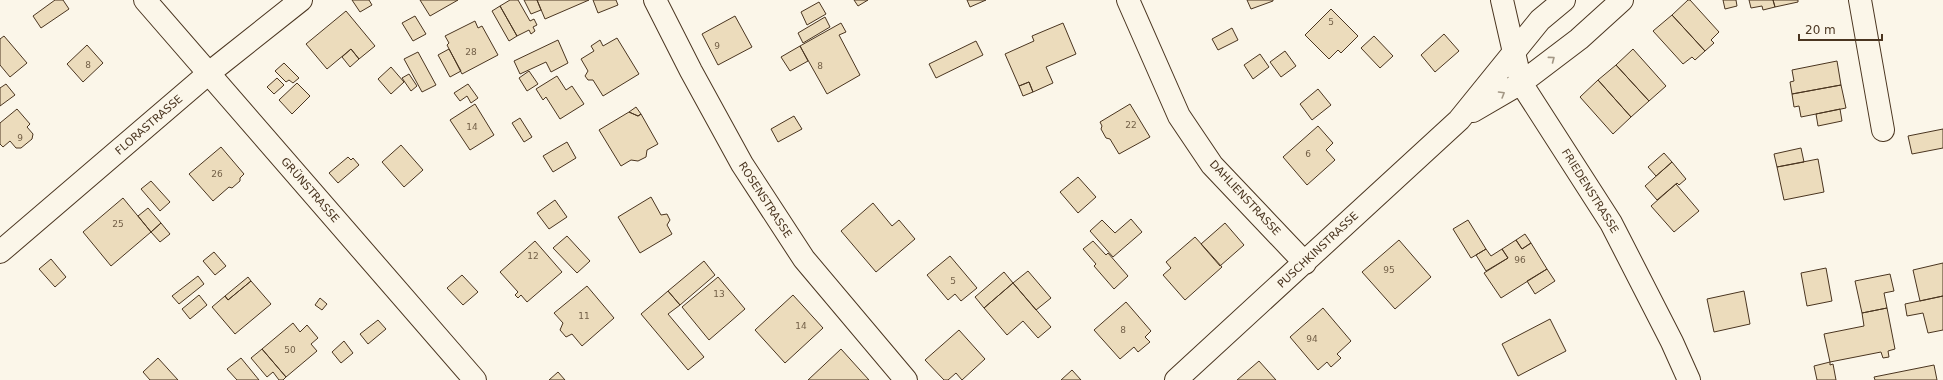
<svg xmlns="http://www.w3.org/2000/svg" width="1943" height="380" font-family="'DejaVu Sans',sans-serif">
<rect width="100%" height="100%" fill="#fbf6e9"/>
<!-- building -->
<path fill="#ecdcbc" stroke="#4a3520" d="M 55,0 L 63,0 L 69,9 L 41,28 L 33,16 Z
M 352,0 L 369,0 L 372,5 L 360,12 Z
M 420,0 L 458,0 L 430,16 Z
M 510,0 L 518,0 L 530,21 L 534,19 L 537,25 L 533,27 L 535,31 L 531,34 L 529,30 L 517,36 L 500,6 Z
M 524,0 L 537,0 L 541,10 L 531,14 Z
M 537,0 L 589,0 L 545,19 Z
M 593,0 L 616,0 L 618,5 L 598,13 Z
M 854,0 L 868,0 L 858,6 Z
M 967,0 L 986,0 L 970,7 Z
M 1247,0 L 1273,0 L 1273,1 L 1251,9 Z
M 1688,0 L 1690,0 L 1719,32 L 1711,40 L 1714,43 L 1705,51 L 1672,15 Z
M 1723,0 L 1736,0 L 1737,6 L 1725,9 Z
M 1749,0 L 1773,0 L 1775,7 L 1763,10 L 1762,6 L 1751,8 Z
M 1773,0 L 1798,0 L 1798,2 L 1775,7 Z
M 819,2 L 826,14 L 807,25 L 801,12 Z
M 500,6 L 517,36 L 509,41 L 492,11 Z
M 1331,9 L 1358,36 L 1341,53 L 1338,50 L 1329,59 L 1305,35 Z
M 346,11 L 375,46 L 359,59 L 351,49 L 327,69 L 306,44 Z
M 1672,15 L 1705,51 L 1695,60 L 1692,57 L 1683,64 L 1653,31 Z
M 415,16 L 426,34 L 413,41 L 402,23 Z
M 735,16 L 752,47 L 718,65 L 702,34 Z
M 825,17 L 830,27 L 803,43 L 798,33 Z
M 475,21 L 478,28 L 482,26 L 498,55 L 462,74 L 447,45 L 449,43 L 445,36 Z
M 841,23 L 846,32 L 839,35 L 860,75 L 827,94 L 800,46 Z
M 1063,23 L 1076,54 L 1046,67 L 1053,83 L 1033,92 L 1029,82 L 1019,86 L 1005,54 L 1034,41 L 1032,36 Z
M 1232,28 L 1238,40 L 1218,50 L 1212,39 Z
M 1444,34 L 1459,51 L 1435,72 L 1421,55 Z
M 4,36 L 27,63 L 10,77 L 0,65 L 0,39 Z
M 1374,36 L 1393,56 L 1380,68 L 1361,48 Z
M 617,38 L 639,74 L 603,96 L 593,80 L 588,80 L 585,76 L 588,71 L 581,59 L 594,51 L 591,46 L 600,40 L 603,46 Z
M 558,40 L 568,63 L 551,72 L 546,62 L 520,74 L 514,61 Z
M 976,41 L 983,55 L 936,78 L 929,64 Z
M 87,45 L 103,63 L 83,82 L 67,64 Z
M 800,46 L 808,61 L 790,71 L 781,57 Z
M 351,49 L 359,59 L 350,67 L 342,57 Z
M 449,49 L 461,71 L 450,77 L 438,55 Z
M 1633,49 L 1666,86 L 1649,101 L 1616,65 Z
M 1285,51 L 1296,66 L 1281,77 L 1270,62 Z
M 418,52 L 436,85 L 422,92 L 404,59 Z
M 1260,54 L 1269,67 L 1253,79 L 1244,65 Z
M 1837,61 L 1841,85 L 1792,94 L 1790,82 L 1794,81 L 1792,70 Z
M 284,63 L 299,78 L 293,83 L 289,80 L 286,82 L 275,71 Z
M 1616,65 L 1649,101 L 1631,117 L 1598,80 Z
M 391,67 L 404,82 L 391,94 L 378,79 Z
M 529,71 L 538,84 L 527,91 L 519,78 Z
M 409,74 L 417,86 L 411,91 L 402,78 Z
M 557,76 L 566,90 L 572,86 L 584,104 L 560,119 L 546,97 L 543,100 L 536,89 Z
M 277,78 L 284,85 L 274,94 L 267,87 Z
M 1598,80 L 1631,117 L 1613,134 L 1580,97 Z
M 1029,82 L 1033,92 L 1023,96 L 1019,86 Z
M 297,83 L 310,96 L 292,114 L 279,100 Z
M 6,84 L 15,95 L 0,106 L 0,88 Z
M 468,84 L 478,98 L 471,103 L 467,96 L 460,101 L 454,93 Z
M 1841,85 L 1846,108 L 1801,117 L 1799,106 L 1794,107 L 1792,94 Z
M 1318,89 L 1331,105 L 1312,120 L 1300,104 Z
M 475,104 L 494,135 L 470,150 L 450,120 Z
M 1130,104 L 1150,137 L 1119,154 L 1110,139 L 1106,138 L 1101,129 L 1102,126 L 1100,122 Z
M 636,107 L 641,114 L 638,116 L 629,112 Z
M 17,109 L 30,124 L 27,127 L 33,134 L 32,139 L 21,148 L 16,148 L 10,141 L 3,147 L 0,144 L 0,123 Z
M 1840,109 L 1842,121 L 1818,126 L 1816,114 Z
M 629,112 L 638,116 L 641,114 L 658,144 L 647,150 L 646,157 L 638,161 L 631,160 L 621,166 L 599,130 Z
M 794,116 L 802,129 L 778,142 L 771,129 Z
M 520,118 L 532,137 L 524,142 L 512,123 Z
M 1318,126 L 1333,143 L 1326,150 L 1335,160 L 1307,185 L 1283,157 Z
M 1943,129 L 1943,148 L 1912,154 L 1908,136 Z
M 567,142 L 576,158 L 553,172 L 543,156 Z
M 401,145 L 423,170 L 404,187 L 382,162 Z
M 221,147 L 244,174 L 240,178 L 240,181 L 232,188 L 229,187 L 213,201 L 189,174 Z
M 1801,148 L 1804,162 L 1777,167 L 1774,154 Z
M 1664,153 L 1672,162 L 1656,176 L 1648,167 Z
M 348,157 L 351,160 L 353,158 L 359,165 L 338,183 L 329,173 Z
M 1818,159 L 1824,192 L 1784,200 L 1777,167 Z
M 1672,162 L 1686,179 L 1679,185 L 1677,183 L 1657,200 L 1645,186 Z
M 1078,177 L 1096,197 L 1078,213 L 1060,192 Z
M 151,181 L 170,202 L 160,211 L 141,189 Z
M 1676,184 L 1699,211 L 1674,232 L 1651,206 Z
M 651,197 L 661,215 L 667,214 L 670,220 L 667,225 L 672,234 L 640,253 L 618,217 Z
M 123,198 L 151,232 L 111,266 L 83,232 Z
M 555,200 L 567,217 L 549,229 L 537,213 Z
M 873,203 L 892,226 L 899,220 L 915,239 L 876,272 L 841,231 Z
M 148,208 L 161,223 L 151,232 L 138,216 Z
M 1131,219 L 1142,232 L 1113,257 L 1090,231 L 1102,220 L 1115,233 Z
M 1468,220 L 1486,249 L 1471,258 L 1453,229 Z
M 161,223 L 170,234 L 160,242 L 151,232 Z
M 1225,223 L 1244,245 L 1220,266 L 1201,244 Z
M 1525,234 L 1531,243 L 1522,249 L 1516,240 Z
M 567,236 L 590,261 L 577,273 L 553,248 Z
M 1195,237 L 1222,267 L 1185,300 L 1163,275 L 1171,268 L 1166,262 Z
M 1399,240 L 1431,277 L 1395,309 L 1362,272 Z
M 1516,240 L 1522,249 L 1531,243 L 1547,269 L 1501,298 L 1484,273 L 1508,258 L 1502,249 Z
M 535,241 L 562,272 L 527,302 L 521,295 L 518,298 L 515,295 L 518,292 L 500,272 Z
M 1093,241 L 1106,255 L 1108,253 L 1128,276 L 1114,289 L 1094,266 L 1096,264 L 1083,249 Z
M 1486,249 L 1491,256 L 1502,249 L 1508,258 L 1486,271 L 1476,255 Z
M 214,252 L 226,266 L 215,275 L 203,261 Z
M 950,256 L 977,288 L 961,301 L 955,294 L 948,300 L 927,275 Z
M 51,259 L 66,277 L 55,287 L 39,269 Z
M 704,261 L 715,275 L 680,305 L 668,291 Z
M 1943,263 L 1943,296 L 1920,301 L 1913,270 Z
M 1826,268 L 1832,301 L 1807,306 L 1801,273 Z
M 1547,269 L 1555,281 L 1535,294 L 1527,281 Z
M 1028,271 L 1051,298 L 1036,310 L 1013,283 Z
M 1004,272 L 1013,283 L 984,308 L 975,297 Z
M 1890,274 L 1894,291 L 1884,293 L 1887,308 L 1862,313 L 1855,281 Z
M 462,275 L 478,292 L 463,305 L 447,288 Z
M 198,276 L 204,284 L 179,304 L 172,296 Z
M 248,277 L 251,281 L 228,300 L 225,296 Z
M 718,277 L 745,309 L 709,340 L 682,307 Z
M 251,281 L 271,304 L 235,334 L 212,307 L 225,296 L 228,300 Z
M 1013,283 L 1051,327 L 1038,338 L 1023,321 L 1007,335 L 984,308 Z
M 587,286 L 614,318 L 582,346 L 572,334 L 566,337 L 560,330 L 563,323 L 554,313 Z
M 668,291 L 680,305 L 668,314 L 704,357 L 688,370 L 641,314 Z
M 1744,291 L 1750,324 L 1714,332 L 1707,299 Z
M 199,295 L 207,305 L 190,319 L 182,309 Z
M 793,295 L 823,328 L 785,363 L 755,330 Z
M 1943,296 L 1943,330 L 1928,333 L 1923,313 L 1907,316 L 1905,304 Z
M 320,298 L 327,304 L 322,310 L 315,305 Z
M 1126,302 L 1151,331 L 1145,337 L 1150,342 L 1138,352 L 1134,347 L 1120,359 L 1094,330 Z
M 1323,308 L 1351,341 L 1337,354 L 1341,358 L 1331,367 L 1327,362 L 1318,370 L 1290,337 Z
M 1887,308 L 1895,349 L 1888,351 L 1889,357 L 1883,358 L 1881,352 L 1830,362 L 1824,334 L 1864,326 L 1862,313 Z
M 1550,319 L 1566,351 L 1518,376 L 1502,344 Z
M 378,320 L 386,329 L 368,344 L 360,334 Z
M 293,323 L 300,332 L 307,325 L 318,338 L 311,344 L 317,351 L 286,377 L 262,349 Z
M 959,330 L 985,359 L 962,380 L 956,373 L 948,380 L 944,380 L 925,360 Z
M 344,341 L 353,353 L 341,363 L 332,352 Z
M 262,349 L 286,377 L 283,380 L 279,380 L 273,372 L 267,377 L 251,358 Z
M 841,349 L 869,380 L 808,380 Z
M 158,358 L 178,380 L 150,380 L 143,372 Z
M 241,358 L 259,380 L 237,380 L 227,369 Z
M 1259,361 L 1276,380 L 1237,380 Z
M 1830,362 L 1830,365 L 1833,364 L 1836,380 L 1817,380 L 1814,366 Z
M 1934,365 L 1937,380 L 1875,380 L 1874,377 Z
M 1072,370 L 1081,380 L 1061,380 Z
M 558,372 L 565,380 L 549,380 Z"/>
<g fill="none" stroke-linecap="round" stroke-linejoin="round">
<!-- minor casing -->
<g stroke="#4a3520" stroke-width="24">
<path id="minor" d="M 145,0 L 475,380
M 655,0 L 691,71 L 742,164 L 804,259 L 906,380
M 1128,0 L 1179,116 L 1212,165 L 1305,263
M 1502,0 L 1521,83 L 1611,223 L 1672,342 L 1689,380
M 1860,0 L 1883,130
M 1473,111 L 1521,83 L 1579,39 L 1622,0
M 0,252 L 209,73 L 301,0
M 1176,380 L 1459,120 L 1540,20 L 1564,0"/>
</g>
<!-- minor -->
<use href="#minor" stroke="#fbf6e9" stroke-width="22"/>
</g>
<!-- one-way arrows -->
<defs><path id="oneway-chevron" d="M-2-3.5L2.5 0L-2 3.5" fill="none" stroke-width="1.6" stroke-linecap="round" stroke-linejoin="round"/></defs>
<g stroke="#a29684">
<use href="#oneway-chevron" transform="translate(1552 59) rotate(-37)"/>
<use href="#oneway-chevron" transform="translate(1502 94) rotate(-31)"/>
</g>
<g text-anchor="middle" dominant-baseline="central" stroke-width="3" stroke-linejoin="round" paint-order="stroke">
<!-- number labels -->
<g font-size="9" fill="#725f47">
<text x="1331" y="22">5</text>
<text x="717" y="46">9</text>
<text x="471" y="52">28</text>
<text x="88" y="65">8</text>
<text x="820" y="66">8</text>
<text x="1131" y="125">22</text>
<text x="472" y="127">14</text>
<text x="20" y="138">9</text>
<text x="1308" y="154">6</text>
<text x="217" y="174">26</text>
<text x="118" y="224">25</text>
<text x="533" y="256">12</text>
<text x="1520" y="260">96</text>
<text x="1389" y="270">95</text>
<text x="953" y="281">5</text>
<text x="719" y="294">13</text>
<text x="584" y="316">11</text>
<text x="801" y="326">14</text>
<text x="1123" y="330">8</text>
<text x="1312" y="339">94</text>
<text x="290" y="350">50</text>
</g>
<!-- street labels -->
<g font-size="11" fill="#4a3520" stroke="#fbf6e9">
<text transform="translate(149 125) rotate(-41)">FLORASTRASSE</text>
<text transform="translate(310 190) rotate(49)">GRÜNSTRASSE</text>
<text transform="translate(1590 191) rotate(58)">FRIEDENSTRASSE</text>
<text transform="translate(1245 198) rotate(47)">DAHLIENSTRASSE</text>
<text transform="translate(765 200) rotate(57)">ROSENSTRASSE</text>
<text transform="translate(1318 250) rotate(-43)">PUSCHKINSTRASSE</text>
</g>
</g>
<!-- scale -->
<path d="M1799 34v6h83v-6" fill="none" stroke="#4a3520" stroke-width="2"/>
<text x="1805" y="34" font-size="12" fill="#4a3520" stroke="#fbf6e9" stroke-width="3" paint-order="stroke">20 m</text>
</svg>
